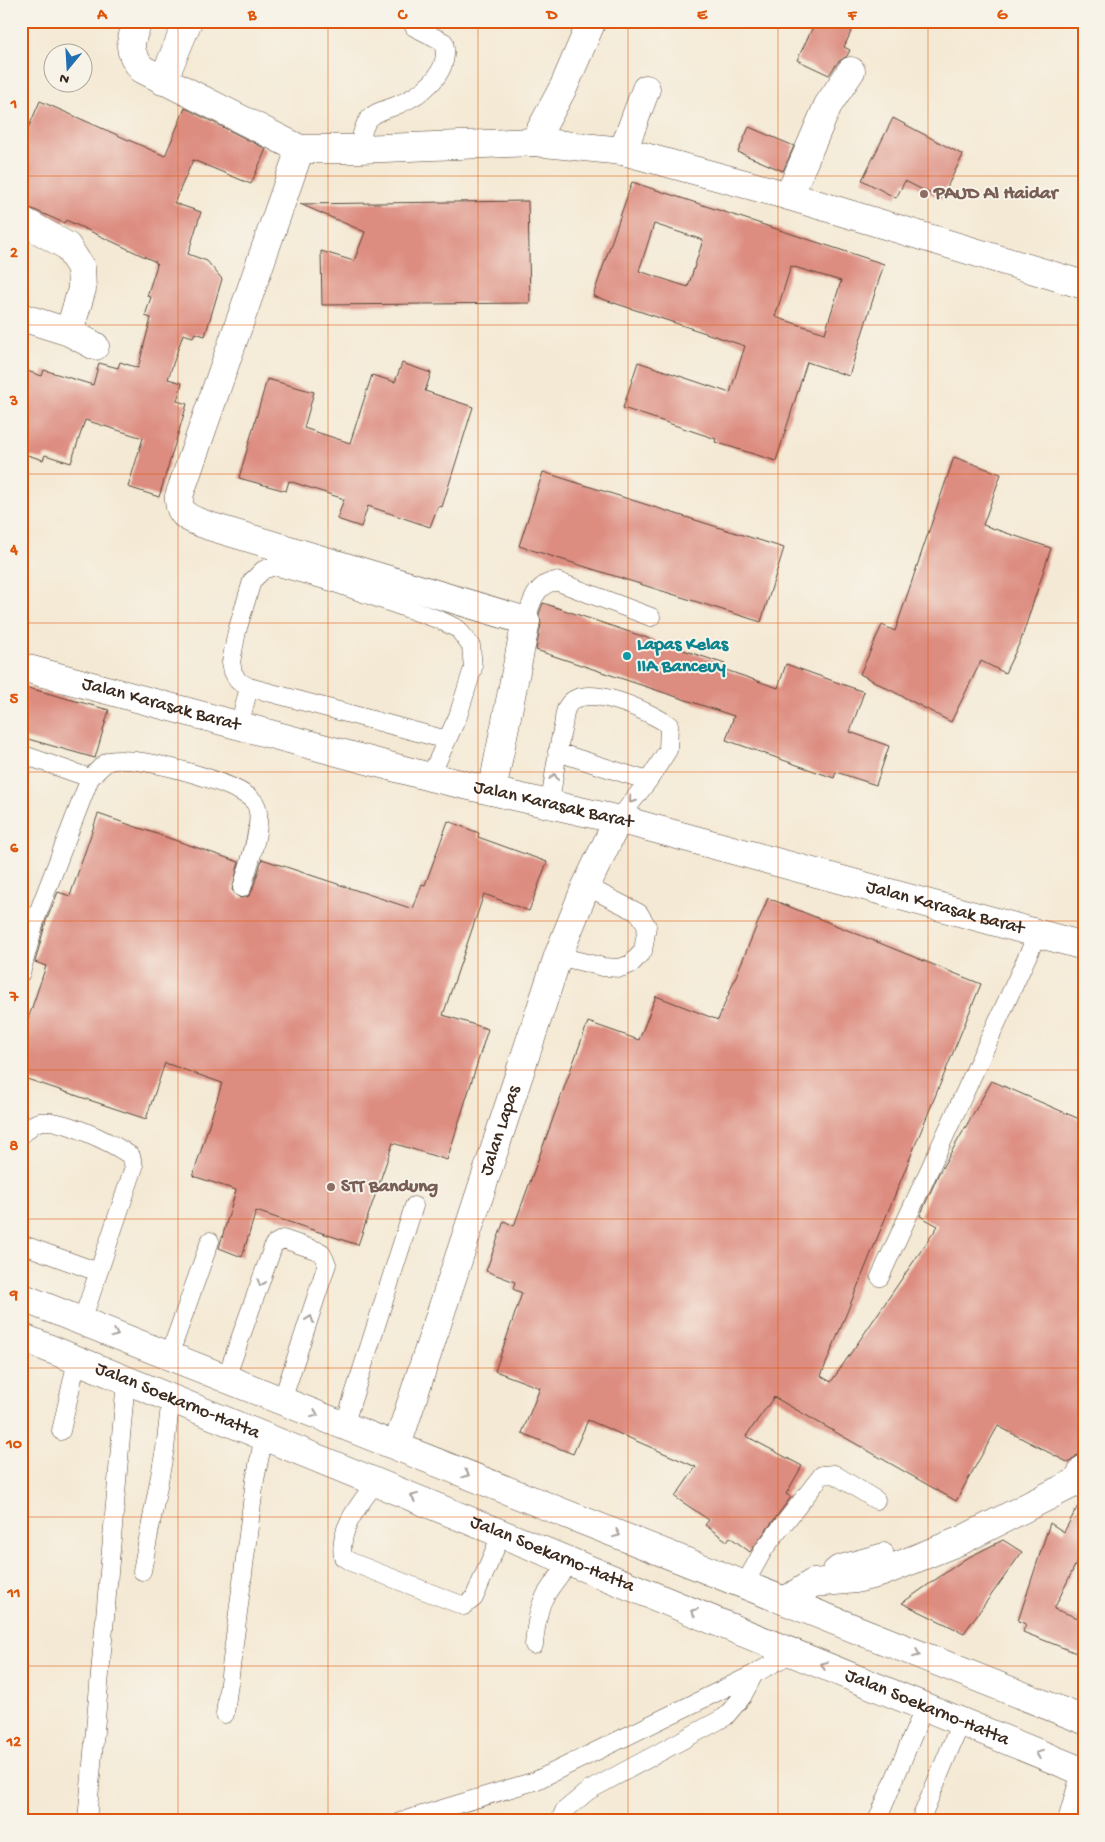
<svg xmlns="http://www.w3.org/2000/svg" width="1105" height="1842" font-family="'Gochi Hand',sans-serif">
<rect width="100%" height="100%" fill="#f7f3e8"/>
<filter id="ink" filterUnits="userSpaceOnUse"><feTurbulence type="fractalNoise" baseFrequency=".02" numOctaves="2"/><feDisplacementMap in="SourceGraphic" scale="10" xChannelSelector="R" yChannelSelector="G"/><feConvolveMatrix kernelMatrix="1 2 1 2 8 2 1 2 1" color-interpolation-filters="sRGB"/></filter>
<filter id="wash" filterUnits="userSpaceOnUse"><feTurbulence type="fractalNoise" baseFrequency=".0096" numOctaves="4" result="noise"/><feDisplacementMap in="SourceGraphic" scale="20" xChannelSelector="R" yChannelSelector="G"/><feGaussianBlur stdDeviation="1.12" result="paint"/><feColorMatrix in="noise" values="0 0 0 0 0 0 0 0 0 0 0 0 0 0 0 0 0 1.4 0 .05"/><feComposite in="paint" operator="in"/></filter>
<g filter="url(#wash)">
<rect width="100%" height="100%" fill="#f4e9d4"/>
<g id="blocks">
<!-- building -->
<path fill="#dd8c80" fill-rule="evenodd" d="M 816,21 L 856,21 L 844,47 L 850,50 L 847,56 L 838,62 L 829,75 L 797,60 Z
M 40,101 L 165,156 L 185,108 L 266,149 L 251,184 L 193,160 L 174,203 L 201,212 L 188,254 L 207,261 L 222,279 L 205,336 L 195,333 L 193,337 L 183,334 L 168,379 L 182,383 L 177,401 L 187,404 L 159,497 L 128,487 L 143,438 L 85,420 L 71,463 L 45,455 L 43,460 L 21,453 L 21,369 L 42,376 L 44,370 L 93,385 L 99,363 L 118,368 L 120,362 L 138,368 L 151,318 L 145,316 L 151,297 L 147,296 L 157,265 L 156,262 L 66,220 L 64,223 L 21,204 L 21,145 Z
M 893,118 L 963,155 L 941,199 L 905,181 L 896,198 L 862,180 Z
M 749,127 L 794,146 L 783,171 L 738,152 Z
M 632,182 L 884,264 L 849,376 L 807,362 L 776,461 L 715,442 L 716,439 L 623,408 L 638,362 L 730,393 L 745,346 L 593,296 ZM 654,224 L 703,240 L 688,287 L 639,271 ZM 791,266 L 841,281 L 825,333 L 775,317 Z
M 528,201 L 530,303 L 322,305 L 321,251 L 354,261 L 365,232 L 300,204 Z
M 402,363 L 431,373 L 425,391 L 473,407 L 442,507 L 438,506 L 430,527 L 368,506 L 361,527 L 337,519 L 344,499 L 289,481 L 286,491 L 239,478 L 267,379 L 314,392 L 304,428 L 350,443 L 372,375 L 395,382 Z
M 954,457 L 1001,474 L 983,525 L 1051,548 L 1021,640 L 1005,673 L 981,661 L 951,722 L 860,674 L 882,625 L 895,631 Z
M 543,472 L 784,548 L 761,622 L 519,546 Z
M 543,603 L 725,664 L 723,669 L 778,688 L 786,664 L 864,692 L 850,732 L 889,746 L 876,785 L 836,772 L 834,778 L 726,740 L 734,716 L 536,650 L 541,624 L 539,614 Z
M 21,686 L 109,710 L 95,758 L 21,737 Z
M 98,814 L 239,862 L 232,890 L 240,898 L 249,896 L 252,891 L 262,859 L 413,909 L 422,884 L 425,885 L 448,821 L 479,833 L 478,837 L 547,862 L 529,911 L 484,894 L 443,1015 L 488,1029 L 447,1160 L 393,1143 L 358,1245 L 256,1211 L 242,1257 L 219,1248 L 236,1190 L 193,1176 L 222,1083 L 165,1063 L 146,1119 L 21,1077 L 21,1040 L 46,966 L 35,962 L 46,921 L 58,892 L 70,896 Z
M 768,898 L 981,984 L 821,1376 L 831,1382 L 938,1226 L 920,1216 L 938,1175 L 992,1081 L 1084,1121 L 1084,1453 L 1076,1456 L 1069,1463 L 998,1426 L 956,1501 L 774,1397 L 746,1436 L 802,1466 L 786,1494 L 791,1497 L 750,1552 L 730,1537 L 727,1541 L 705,1525 L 709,1520 L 675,1497 L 696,1467 L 588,1420 L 573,1454 L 522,1433 L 540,1388 L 495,1371 L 522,1293 L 513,1289 L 515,1282 L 486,1271 L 504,1221 L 514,1226 L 588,1022 L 639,1040 L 656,996 L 718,1020 Z
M 1084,1495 L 1084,1547 L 1054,1609 L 1084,1620 L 1084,1656 L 1023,1632 L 1026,1624 L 1018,1621 L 1050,1523 L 1064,1532 Z
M 1003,1540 L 1022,1552 L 964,1633 L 902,1603 L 965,1559 Z"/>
</g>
</g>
<g filter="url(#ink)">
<use href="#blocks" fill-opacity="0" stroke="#574739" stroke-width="1"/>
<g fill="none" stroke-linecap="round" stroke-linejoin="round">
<!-- lane casing -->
<g stroke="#574739" stroke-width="19">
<path id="lane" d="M 359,149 C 361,139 362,128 368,120 C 374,112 387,109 395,106 C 422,95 451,74 444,42 L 414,27
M 526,621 C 531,602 536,584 556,581 L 651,617
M 239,727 L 249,687
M 557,752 L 648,781
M 21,754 L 90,778
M 430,777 L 458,716 L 473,668 L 471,646 L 458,629 L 440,620 L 332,582 L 275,566 L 263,570 L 252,581 L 237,631 L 231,662 L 233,672 L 238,681 L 249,687 L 447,740
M 550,803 C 554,777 557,751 563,726 C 564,721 564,712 567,707 C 582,679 650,712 669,725 L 668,750 L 648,781 L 618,820
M 558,956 L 603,967 L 620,968 L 631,964 L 643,951 L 647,926 L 639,913 L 586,886
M 21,973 L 36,918 L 90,778 C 96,773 103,763 110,761 C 134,754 241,782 255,803 C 266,820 247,869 242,888
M 21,1135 C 26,1132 31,1125 36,1123 C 56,1114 114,1144 131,1156 L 134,1167 L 82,1321
M 21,1244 L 98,1272
M 880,1277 L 1038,933
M 169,1356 L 210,1241
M 226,1378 L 274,1244 L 283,1239 L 321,1252 L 327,1264 L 282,1401
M 344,1426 L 414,1206
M 61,1431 L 77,1360
M 376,1482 C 360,1504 338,1528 343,1557 L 351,1562 L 464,1606 L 474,1598 L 502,1533
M 142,1571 L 165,1449 L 171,1398
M 828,1580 L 832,1569 L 837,1565 L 884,1552
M 744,1585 L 764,1549 L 822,1475 L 834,1474 L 876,1500
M 534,1645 C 538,1600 543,1596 571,1561
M 225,1714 L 255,1480 L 264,1436
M 87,1821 L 126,1380
M 402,1821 L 535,1781 L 754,1674 L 794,1652
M 560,1821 L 564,1811 L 588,1791 L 725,1717 L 742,1697 L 754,1674
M 877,1821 L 925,1706
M 920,1821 L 961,1722"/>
</g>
<!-- street casing -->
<g stroke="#574739" stroke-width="29">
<g id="street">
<path d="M 138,21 C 130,43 126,49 142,69 L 300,149 L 359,149 L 534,142 L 623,151 L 789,196 L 1084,285"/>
<path d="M 163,81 L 188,21"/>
<path d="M 534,142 L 564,86 L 592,21"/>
<path d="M 300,149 L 179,496 C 178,518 192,519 209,526 L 526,621 L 492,791"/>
<path d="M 623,151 L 646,89"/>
<path d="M 789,196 L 828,105 L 851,71"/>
<path d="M 21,220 L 67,246 L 81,268 L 82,289 L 69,332"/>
<path d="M 21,317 L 69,332 L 95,346"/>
<path id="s1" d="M 397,1446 L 558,956 L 586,886 L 618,820"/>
<path d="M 785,1601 L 813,1583 L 856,1579 L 880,1573 L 962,1540 L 1076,1482 L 1084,1469"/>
<path d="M 1072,1821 L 1084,1779"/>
</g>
</g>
<!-- secondary casing -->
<g stroke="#574739" stroke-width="29">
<g id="secondary">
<path id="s2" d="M 21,667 L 430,777 L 637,824 L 1084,946"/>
</g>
</g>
<!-- highway casing -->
<g stroke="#574739" stroke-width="29">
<g id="highway">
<path d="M 21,1297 L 1084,1720"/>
<path id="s3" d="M 21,1337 L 1084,1772"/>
</g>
</g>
<!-- lane -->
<use href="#lane" stroke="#fff" stroke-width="18"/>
<!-- street -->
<use href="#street" stroke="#fff" stroke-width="28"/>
<!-- secondary -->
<use href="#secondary" stroke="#fff" stroke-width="28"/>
<!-- highway -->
<use href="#highway" stroke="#fff" stroke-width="28"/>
</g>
<!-- one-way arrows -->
<defs><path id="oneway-chevron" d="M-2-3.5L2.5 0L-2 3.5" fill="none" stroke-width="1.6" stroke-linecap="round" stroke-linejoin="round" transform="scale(1.25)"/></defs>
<g stroke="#a79f9a">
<use href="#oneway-chevron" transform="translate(554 777) rotate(-83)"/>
<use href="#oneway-chevron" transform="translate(632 800) rotate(129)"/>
<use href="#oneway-chevron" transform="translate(261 1283) rotate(109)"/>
<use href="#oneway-chevron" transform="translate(310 1319) rotate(-71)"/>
<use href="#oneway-chevron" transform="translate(115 1334) rotate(22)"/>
<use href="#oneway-chevron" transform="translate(315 1414) rotate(22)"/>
<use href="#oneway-chevron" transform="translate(466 1474) rotate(22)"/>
<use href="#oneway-chevron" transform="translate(414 1497) rotate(-158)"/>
<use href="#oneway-chevron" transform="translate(617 1534) rotate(22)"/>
<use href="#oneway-chevron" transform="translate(694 1612) rotate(-158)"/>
<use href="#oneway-chevron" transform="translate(917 1654) rotate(22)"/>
<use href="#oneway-chevron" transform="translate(824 1665) rotate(-158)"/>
<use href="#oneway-chevron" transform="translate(1039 1754) rotate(-158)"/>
</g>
</g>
<!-- grid -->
<path fill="none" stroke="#df570d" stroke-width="1" stroke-opacity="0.55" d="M 178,21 L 178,1821M 328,21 L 328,1821M 478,21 L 478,1821M 628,21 L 628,1821M 778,21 L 778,1821M 928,21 L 928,1821M 21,176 L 1084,176M 21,325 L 1084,325M 21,474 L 1084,474M 21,623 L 1084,623M 21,772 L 1084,772M 21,921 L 1084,921M 21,1070 L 1084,1070M 21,1219 L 1084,1219M 21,1368 L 1084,1368M 21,1517 L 1084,1517M 21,1666 L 1084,1666"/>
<!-- markers -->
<g fill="#8d6e63" stroke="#f7f3e8" stroke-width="2">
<circle cx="924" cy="194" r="5"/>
<circle cx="331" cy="1187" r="5"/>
</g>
<circle fill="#0f9aa8" stroke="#f7f3e8" stroke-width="2" cx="627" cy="656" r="5"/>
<g text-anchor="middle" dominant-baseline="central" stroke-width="4" stroke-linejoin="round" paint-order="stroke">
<!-- education labels -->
<g font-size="19" font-weight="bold" fill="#785e54" stroke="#f7f3e8" text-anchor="start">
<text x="934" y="194">PAUD Al Haidar</text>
<text x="341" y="1187">STT Bandung</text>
</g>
<!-- culture labels -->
<g font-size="19" font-weight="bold" fill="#0d838f" stroke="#f7f3e8" text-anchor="start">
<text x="637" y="645">Lapas Kelas<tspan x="637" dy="22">IIA Banceuy</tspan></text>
</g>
<!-- street labels -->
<g font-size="19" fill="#3b2a1e" stroke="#f7f3e8">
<text stroke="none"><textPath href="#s2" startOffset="145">Jalan Karasak Barat</textPath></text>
<text stroke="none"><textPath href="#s2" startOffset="550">Jalan Karasak Barat</textPath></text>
<text stroke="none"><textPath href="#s2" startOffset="955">Jalan Karasak Barat</textPath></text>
<text stroke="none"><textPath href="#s1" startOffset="332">Jalan Lapas</textPath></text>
<text stroke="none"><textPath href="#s3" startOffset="169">Jalan Soekarno-Hatta</textPath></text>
<text stroke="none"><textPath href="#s3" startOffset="574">Jalan Soekarno-Hatta</textPath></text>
<text stroke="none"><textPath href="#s3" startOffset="979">Jalan Soekarno-Hatta</textPath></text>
</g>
</g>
<!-- margin -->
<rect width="1105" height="1842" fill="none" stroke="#f7f3e8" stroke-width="55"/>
<!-- north arrow -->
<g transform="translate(68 68) rotate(198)"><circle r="24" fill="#f7f3e8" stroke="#aca397"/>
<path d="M0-4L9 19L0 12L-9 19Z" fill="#1f6fb2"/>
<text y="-8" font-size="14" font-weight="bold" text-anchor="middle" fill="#3b2a1e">N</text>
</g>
<rect x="28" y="28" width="1050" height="1786" fill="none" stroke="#df570d" stroke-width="2"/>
<g font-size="16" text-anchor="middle" font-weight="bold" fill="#df570d">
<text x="102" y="19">A</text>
<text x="252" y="19">B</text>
<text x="402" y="19">C</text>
<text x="552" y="19">D</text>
<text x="702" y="19">E</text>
<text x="852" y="19">F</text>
<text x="1002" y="19">G</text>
<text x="14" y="108">1</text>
<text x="14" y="257">2</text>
<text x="14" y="405">3</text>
<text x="14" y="554">4</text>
<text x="14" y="703">5</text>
<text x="14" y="852">6</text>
<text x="14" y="1001">7</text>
<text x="14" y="1150">8</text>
<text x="14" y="1299">9</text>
<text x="14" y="1448">10</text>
<text x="14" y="1597">11</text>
<text x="14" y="1746">12</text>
</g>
</svg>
